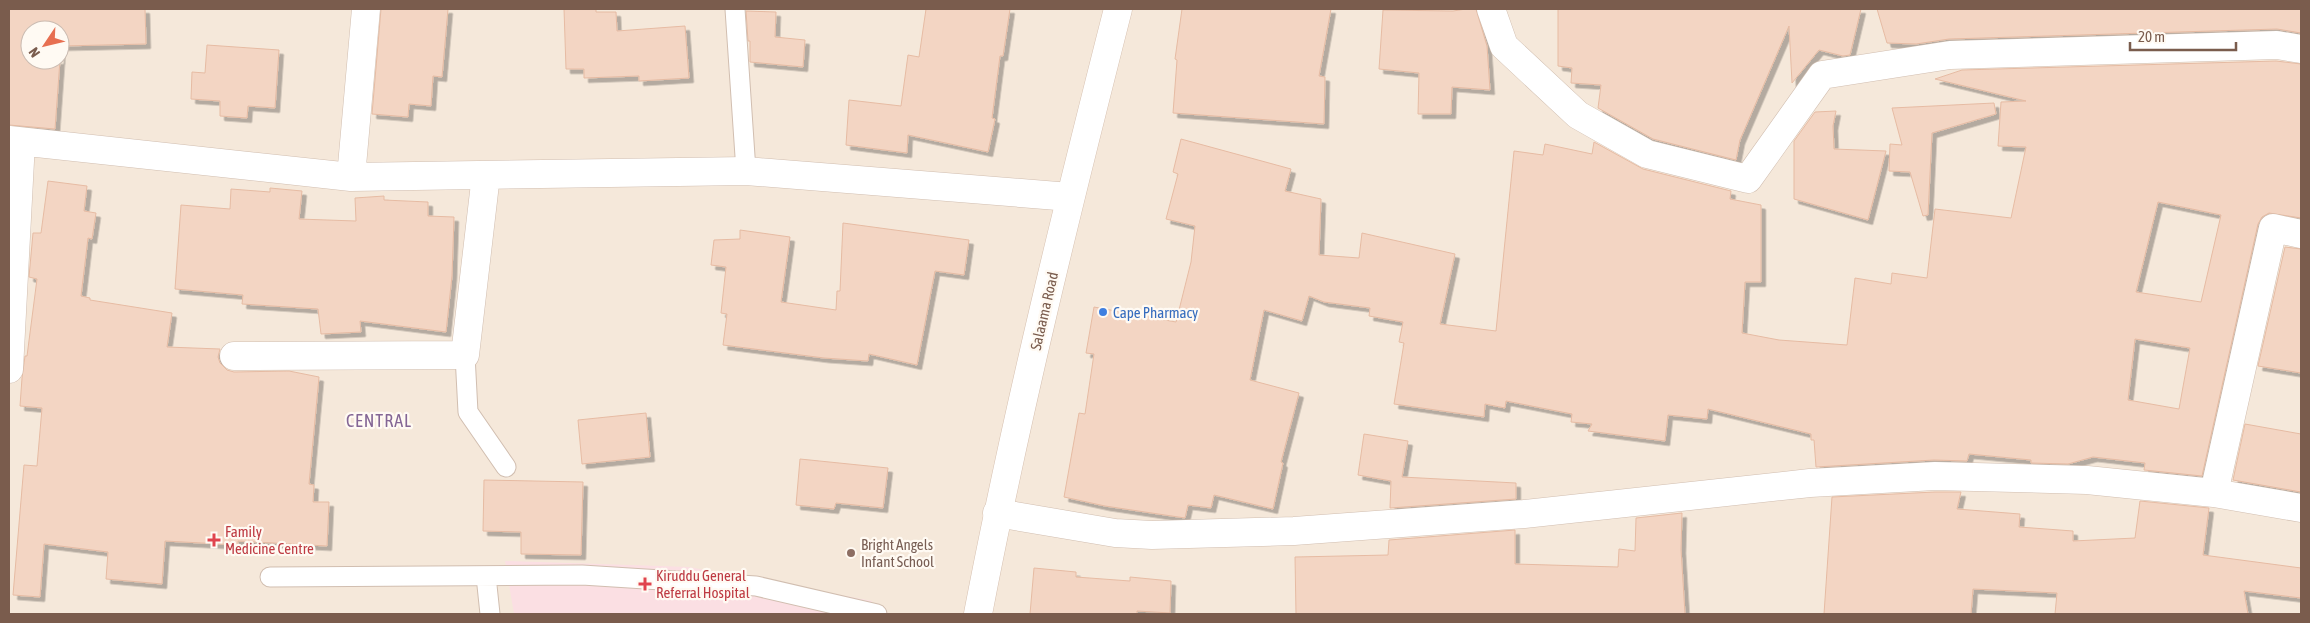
<svg xmlns="http://www.w3.org/2000/svg" width="2310" height="623" font-family="'Asap Condensed',sans-serif">
<defs>
<filter id="shadow"><feDropShadow dx="4.5" dy="4.5" stdDeviation="0" flood-color="#0004"/></filter>
</defs>
<rect width="100%" height="100%" fill="#fdf6ec"/>
<!-- residential -->
<path fill="#f5e8da" fill-rule="evenodd" d="M 9,9 L 2301,9 L 2301,614 L 9,614 ZM 30,30 L 60,30 L 60,60 L 30,60 Z"/>
<!-- medical -->
<path fill="#fbdfe3" d="M 505,561 L 689,567 L 872,601 L 870,614 L 514,614 Z"/>
<!-- building -->
<path fill="#f3d5c3" stroke="#e6bba3" fill-rule="evenodd" filter="url(#shadow)" d="M 9,9 L 145,9 L 146,44 L 61,46 L 55,129 L 9,125 ZM 30,30 L 60,30 L 60,60 L 30,60 Z
M 381,9 L 448,9 L 442,77 L 433,76 L 431,106 L 409,104 L 408,117 L 372,114 Z
M 564,9 L 596,9 L 596,12 L 616,12 L 617,31 L 685,26 L 689,78 L 639,81 L 639,76 L 584,78 L 584,69 L 566,69 Z
M 926,9 L 1010,9 L 1003,56 L 1000,56 L 992,118 L 995,119 L 988,152 L 908,135 L 907,153 L 846,145 L 849,100 L 901,106 L 908,55 L 919,57 Z
M 1182,9 L 1331,9 L 1319,76 L 1325,77 L 1324,124 L 1173,113 L 1177,60 L 1175,59 Z
M 1466,9 L 1476,9 L 1487,46 L 1490,90 L 1452,87 L 1451,114 L 1418,114 L 1419,73 L 1379,69 L 1383,10 L 1453,11 Z
M 1558,9 L 1861,9 L 1850,55 L 1843,56 L 1819,50 L 1792,83 L 1789,26 L 1740,140 L 1736,160 L 1653,139 L 1598,108 L 1601,85 L 1571,83 L 1572,68 L 1558,66 Z
M 1877,9 L 2301,9 L 2301,33 L 2277,29 L 1949,39 L 1916,44 L 1887,43 Z
M 746,11 L 776,12 L 775,37 L 805,40 L 803,67 L 750,62 L 750,41 L 748,41 Z
M 207,45 L 279,50 L 275,108 L 248,106 L 247,118 L 220,116 L 220,101 L 191,99 L 192,72 L 205,73 Z
M 2276,61 L 2301,64 L 2301,218 L 2269,213 L 2262,217 L 2258,224 L 2202,476 L 2144,470 L 2145,463 L 2093,457 L 2068,464 L 2031,463 L 2031,460 L 1969,454 L 1967,461 L 1934,460 L 1816,467 L 1814,440 L 1811,440 L 1811,434 L 1708,409 L 1707,419 L 1668,415 L 1665,441 L 1588,431 L 1592,424 L 1571,422 L 1572,414 L 1506,401 L 1505,408 L 1485,404 L 1484,417 L 1394,404 L 1404,343 L 1399,342 L 1403,322 L 1369,316 L 1370,308 L 1324,302 L 1309,296 L 1302,321 L 1264,310 L 1250,380 L 1299,393 L 1281,462 L 1283,463 L 1273,509 L 1214,495 L 1211,508 L 1188,505 L 1185,518 L 1105,506 L 1064,497 L 1079,413 L 1085,414 L 1094,354 L 1086,353 L 1094,307 L 1176,322 L 1191,262 L 1195,226 L 1166,219 L 1178,174 L 1173,172 L 1181,139 L 1291,169 L 1285,191 L 1321,199 L 1319,255 L 1359,258 L 1362,233 L 1455,254 L 1440,324 L 1496,331 L 1514,151 L 1543,155 L 1545,144 L 1592,154 L 1594,142 L 1643,169 L 1731,191 L 1730,199 L 1761,205 L 1761,282 L 1745,282 L 1742,333 L 1779,340 L 1847,345 L 1855,278 L 1891,284 L 1892,273 L 1927,278 L 1935,209 L 2011,218 L 2026,147 L 1998,146 L 2001,102 L 2026,101 L 1935,79 L 1962,70 ZM 2158,202 L 2221,215 L 2201,302 L 2136,292 ZM 2135,339 L 2190,348 L 2179,409 L 2128,400 Z
M 1994,103 L 1996,114 L 1932,133 L 1928,215 L 1923,216 L 1910,172 L 1889,171 L 1890,144 L 1902,145 L 1892,108 Z
M 1836,111 L 1833,126 L 1834,149 L 1886,151 L 1868,220 L 1794,199 L 1794,141 L 1815,112 Z
M 48,181 L 87,186 L 84,211 L 96,213 L 92,239 L 88,238 L 81,296 L 90,298 L 90,300 L 172,313 L 167,347 L 220,349 L 218,357 L 220,363 L 227,370 L 234,372 L 289,371 L 319,377 L 309,484 L 314,485 L 313,502 L 329,502 L 327,546 L 238,541 L 238,545 L 165,541 L 162,584 L 106,579 L 108,552 L 44,544 L 40,597 L 13,595 L 24,465 L 37,466 L 42,408 L 20,406 L 22,378 L 25,356 L 27,356 L 37,279 L 29,277 L 33,233 L 41,233 Z
M 270,188 L 302,191 L 299,219 L 356,221 L 355,198 L 384,196 L 384,200 L 428,202 L 428,216 L 454,217 L 452,276 L 446,332 L 360,321 L 361,332 L 321,334 L 318,309 L 242,304 L 243,295 L 175,289 L 181,205 L 230,209 L 231,189 L 270,192 Z
M 843,223 L 969,240 L 964,275 L 935,271 L 917,365 L 869,354 L 868,361 L 824,358 L 723,345 L 727,314 L 721,313 L 726,267 L 711,265 L 714,240 L 740,239 L 740,230 L 790,237 L 781,302 L 836,310 L 837,291 L 840,291 Z
M 2285,247 L 2301,249 L 2301,373 L 2258,366 Z
M 646,413 L 650,457 L 582,464 L 578,420 Z
M 2245,424 L 2301,434 L 2301,492 L 2233,480 Z
M 1364,434 L 1408,441 L 1402,477 L 1516,483 L 1516,499 L 1390,508 L 1391,481 L 1358,475 Z
M 800,459 L 888,468 L 883,508 L 836,503 L 834,509 L 796,505 Z
M 484,480 L 583,482 L 581,555 L 521,554 L 521,532 L 483,531 Z
M 1935,492 L 1961,492 L 1957,509 L 2020,514 L 2019,527 L 2073,531 L 2073,541 L 2135,538 L 2140,501 L 2209,508 L 2203,555 L 2301,568 L 2301,598 L 2244,591 L 2248,614 L 2055,614 L 2057,593 L 1973,589 L 1971,614 L 1824,614 L 1832,497 Z
M 1682,513 L 1681,549 L 1685,614 L 1296,614 L 1295,557 L 1388,555 L 1389,540 L 1515,530 L 1515,564 L 1618,567 L 1619,549 L 1635,551 L 1636,518 Z
M 1034,568 L 1076,572 L 1076,577 L 1130,581 L 1130,577 L 1171,581 L 1170,613 L 1137,611 L 1137,614 L 1030,614 Z"/>
<g fill="none" stroke-linecap="round" stroke-linejoin="round">
<!-- service casing -->
<g stroke="#d1beb0" stroke-width="21">
<path id="service" d="M 735,9 L 746,171
M 465,355 L 468,412 L 506,467
M 486,576 L 490,614
M 270,577 L 582,575 L 756,586 L 877,614"/>
</g>
<!-- minor casing -->
<g stroke="#d1beb0" stroke-width="29">
<path id="minor" d="M 1491,9 L 1504,46 L 1578,115 L 1647,154 L 1748,179 L 1822,75 L 1950,55 L 2277,45 L 2301,49
M 9,140 L 351,177 L 746,171 L 1070,197
M 351,177 L 366,9
M 234,356 L 465,355 L 486,175
M 9,369 L 21,142
M 2214,493 L 2273,228 L 2301,234
M 997,513 L 1115,533 L 1152,535 L 1294,531 L 1524,514 L 1810,483 L 1935,476 L 2087,480 L 2214,493 L 2301,508"/>
</g>
<!-- secondary casing -->
<g stroke="#d6c0b0" stroke-width="29">
<path id="secondary" d="M 978,614 C 1017,411 1067,209 1118,9"/>
</g>
<!-- service -->
<use href="#service" stroke="#fff" stroke-width="19"/>
<!-- minor -->
<use href="#minor" stroke="#fff" stroke-width="28"/>
<!-- secondary -->
<use href="#secondary" stroke="#fff" stroke-width="28"/>
</g>
<!-- markers -->
<circle fill="#3f7fe0" stroke="#fffaf3" stroke-width="2" cx="1103" cy="312" r="5"/>
<g fill="#e0444e" stroke="#fffaf3" stroke-width="2">
<path d="M211.5 532.5h5v5h5v5h-5v5h-5v-5h-5v-5h5z"/>
<path d="M642.5 576.5h5v5h5v5h-5v5h-5v-5h-5v-5h5z"/>
</g>
<circle fill="#8d6e63" stroke="#fffaf3" stroke-width="2" cx="851" cy="553" r="5"/>
<g text-anchor="middle" dominant-baseline="central" stroke-width="4.5" stroke-linejoin="round" paint-order="stroke">
<!-- street labels -->
<g font-size="15" fill="#7a5c4d" stroke="#fffaf3">
<text transform="translate(1044 311) rotate(-77)">Salaama Road</text>
</g>
<!-- shop labels -->
<g font-size="15" fill="#366cbe" stroke="#fffaf3" text-anchor="start">
<text x="1113" y="312">Cape Pharmacy</text>
</g>
<!-- health labels -->
<g font-size="15" fill="#be3a42" stroke="#fffaf3" text-anchor="start">
<text x="225" y="531">Family<tspan x="225" dy="17">Medicine Centre</tspan></text>
<text x="656" y="575">Kiruddu General<tspan x="656" dy="17">Referral Hospital</tspan></text>
</g>
<!-- education labels -->
<g font-size="15" fill="#785e54" stroke="#fffaf3" text-anchor="start">
<text x="861" y="544">Bright Angels<tspan x="861" dy="17">Infant School</tspan></text>
</g>
<!-- quarter labels -->
<g font-size="18" letter-spacing="1" fill="#846695" stroke="#fffaf3">
<text x="379" y="420">CENTRAL</text>
</g>
</g>
<!-- border -->
<rect width="2310" height="623" fill="none" stroke="#7a5c4d" stroke-width="20"/>
<!-- north arrow -->
<g transform="translate(45 45) rotate(235)"><circle r="24" fill="#fffaf3" stroke="#cabbb1"/>
<path d="M0-4L9 19L0 12L-9 19Z" fill="#e76f51"/>
<text y="-8" font-size="14" font-weight="bold" text-anchor="middle" fill="#7a5c4d">N</text>
</g>
<!-- scale -->
<path d="M2130 42v8h106v-8" fill="none" stroke="#7a5c4d" stroke-width="2.5"/>
<text x="2138" y="42" font-size="15" fill="#7a5c4d" stroke="#fffaf3" stroke-width="4" paint-order="stroke">20 m</text>
</svg>
